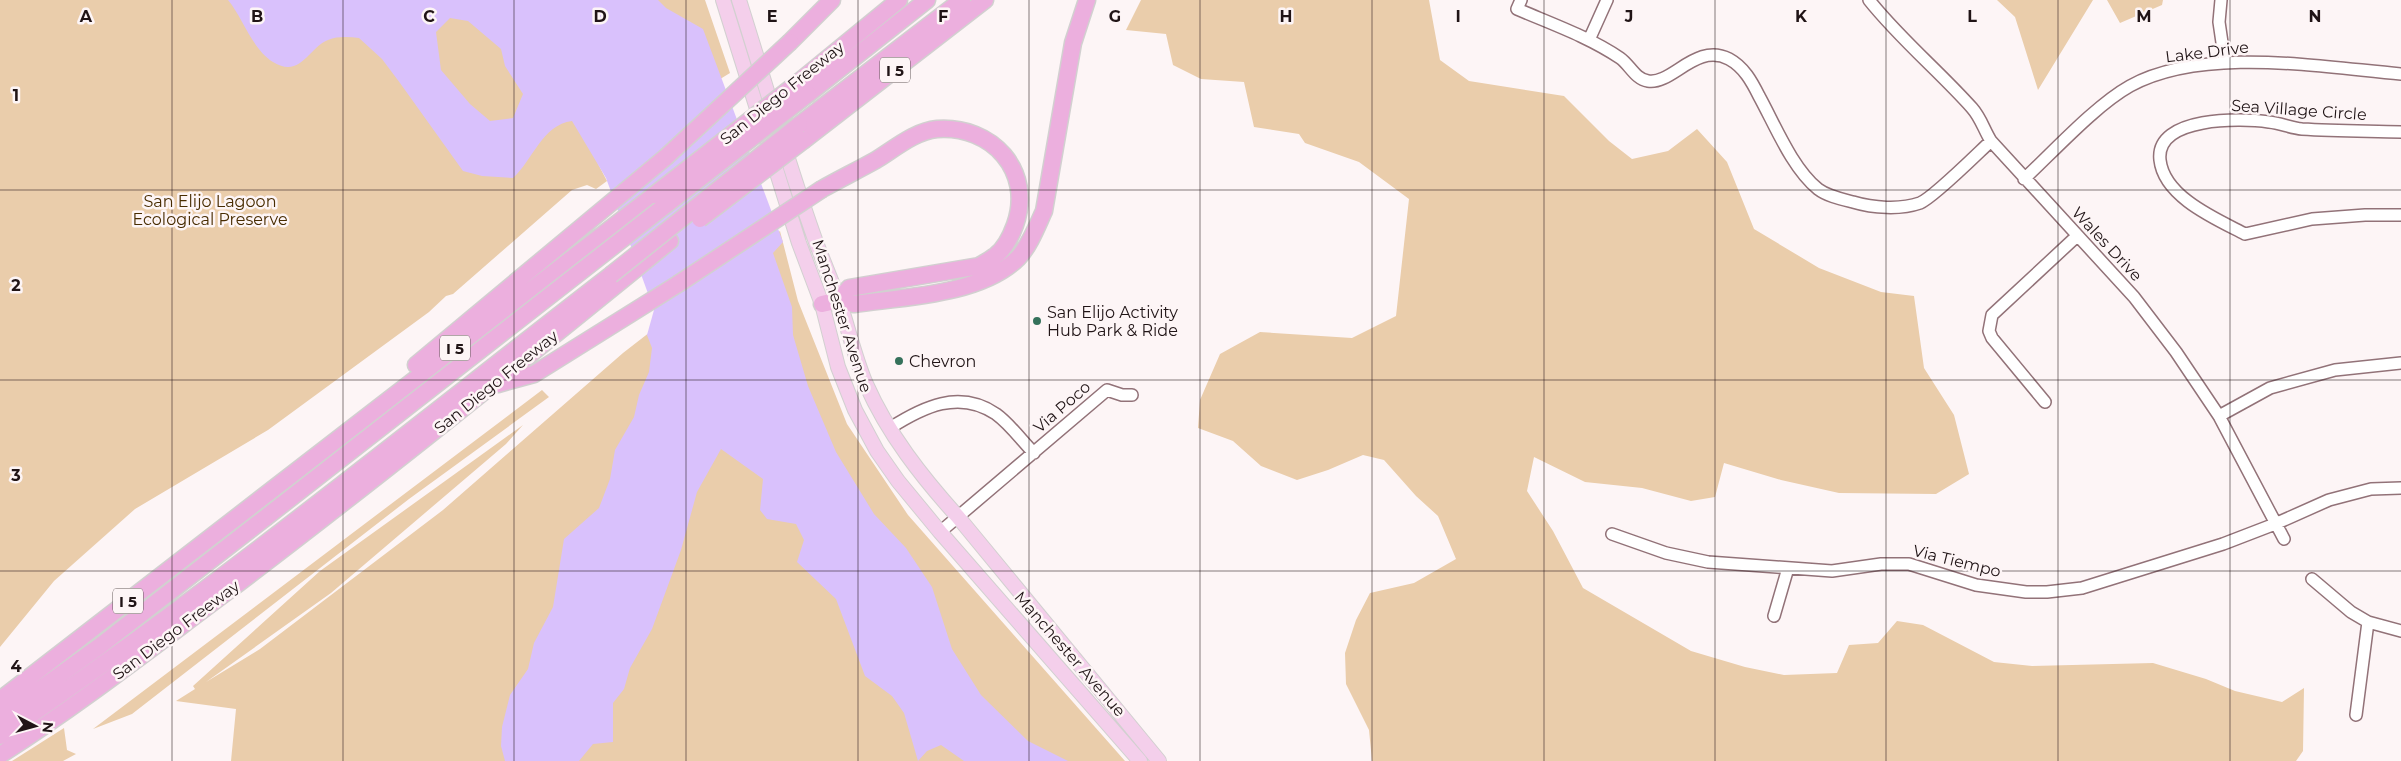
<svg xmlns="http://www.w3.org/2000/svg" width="2401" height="761" font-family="Montserrat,sans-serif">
<rect width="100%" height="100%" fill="#fdf5f6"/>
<!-- green -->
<path fill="#eacdab" d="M 0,0 L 705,0 L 730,73 L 594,156 L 607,181 L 596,189 L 587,185 L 572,190 L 453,294 L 446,296 L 429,312 L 268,430 L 135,509 L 54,581 L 0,647 Z
M 1141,0 L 1429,0 L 1440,60 L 1469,81 L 1564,96 L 1609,141 L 1632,159 L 1668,151 L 1697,129 L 1727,162 L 1754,229 L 1819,268 L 1881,292 L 1914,296 L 1924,368 L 1954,415 L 1969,474 L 1936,494 L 1839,493 L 1781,480 L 1724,463 L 1715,497 L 1691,501 L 1642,488 L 1585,482 L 1534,457 L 1527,491 L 1553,531 L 1583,588 L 1691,651 L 1745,667 L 1784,675 L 1837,673 L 1849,645 L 1878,643 L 1897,621 L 1923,625 L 1994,662 L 2032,666 L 2153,663 L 2206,679 L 2235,691 L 2282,702 L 2304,688 L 2303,751 L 2296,761 L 1372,761 L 1369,730 L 1346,684 L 1345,653 L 1356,620 L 1370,593 L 1414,583 L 1456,559 L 1438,516 L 1416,496 L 1384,460 L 1363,455 L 1328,470 L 1297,480 L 1261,466 L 1233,441 L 1198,428 L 1200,400 L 1220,354 L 1260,332 L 1352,338 L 1396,316 L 1409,199 L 1359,162 L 1305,143 L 1299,134 L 1254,127 L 1244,82 L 1201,79 L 1173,65 L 1166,34 L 1126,30 Z
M 1997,0 L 2093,0 L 2038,90 L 2015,17 Z
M 2107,0 L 2163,0 L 2162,5 L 2120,23 Z
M 780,231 L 798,301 L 847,424 L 908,515 L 1125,761 L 231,761 L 236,709 L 176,701 L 195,689 L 193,686 L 320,571 L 523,425 L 506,444 L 331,593 L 206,682 L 260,649 L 443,510 L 623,353 Z
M 542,390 L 549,397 L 409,499 L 132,714 L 93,729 Z
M 64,728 L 67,750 L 76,754 L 63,761 L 12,761 Z"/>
<!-- water -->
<path fill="#d9c1fc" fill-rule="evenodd" d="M 228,0 L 658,0 L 666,8 L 703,29 L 783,242 L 773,253 L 792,307 L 793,335 L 808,386 L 836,452 L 874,514 L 906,548 L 932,587 L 952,649 L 981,695 L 1028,741 L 1068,761 L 964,761 L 941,745 L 927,751 L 918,761 L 904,713 L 892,696 L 865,676 L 836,599 L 797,562 L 804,540 L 796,524 L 767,519 L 760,510 L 763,479 L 721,449 L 697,492 L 681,550 L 652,629 L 630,668 L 624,689 L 613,703 L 613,742 L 593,744 L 579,761 L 505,761 L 501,746 L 502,727 L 510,695 L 528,669 L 534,643 L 553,607 L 564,539 L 599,508 L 610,479 L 615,450 L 634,417 L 639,395 L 649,372 L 652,348 L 647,335 L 654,310 L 606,178 L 572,121 C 542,125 533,160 513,178 L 482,176 L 463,171 L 400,83 L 382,59 L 359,38 C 349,37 338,36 328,40 C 309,47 301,79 273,62 C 252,49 243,18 228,0 ZM 450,18 L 468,21 L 501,49 L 505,66 L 523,94 L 513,118 L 490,121 L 470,104 L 441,70 L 436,32 Z"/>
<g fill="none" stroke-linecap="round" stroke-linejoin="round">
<!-- minor casing -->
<g stroke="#927278" stroke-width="14">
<path id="minor" d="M 1521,0 L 1517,9 C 1552,24 1589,37 1620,58 C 1630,65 1635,79 1648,81 C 1672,85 1696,42 1729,59 C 1744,67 1752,82 1759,96 C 1775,125 1792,168 1818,189 C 1827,196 1841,199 1853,202 C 1873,208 1900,210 1920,203 C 1933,198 1978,153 1991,141
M 1869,0 C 1900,39 1939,71 1972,108 C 1981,118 1984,130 1991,141 L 2134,297 L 2176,352 L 2219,416 L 2284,539
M 2221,0 L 2219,22 L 2225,63
M 1589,40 L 1607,0
M 2401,132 C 2368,131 2335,131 2302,129 C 2291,128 2280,123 2269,122 C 2242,118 2155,116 2160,160 C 2164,197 2216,219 2245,234 L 2312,219 L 2365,215 L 2401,215
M 2024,179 C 2054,151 2096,105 2130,86 C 2203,46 2320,67 2401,74
M 2045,402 L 1992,338 L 1989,331 L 1992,315 L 2077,236
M 2219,416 L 2270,388 L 2335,370 L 2401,363
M 890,428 C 923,407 959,389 996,414 C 1010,424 1022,441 1034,453
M 940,532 L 1107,390 L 1122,395 L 1132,395
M 1612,534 L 1666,553 L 1708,562 L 1832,571 L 1881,564 L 1909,564 L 1976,585 L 2026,592 L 2047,592 L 2082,588 L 2223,544 L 2275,524 L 2329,500 L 2371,489 L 2401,488
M 2312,579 L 2351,612 L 2368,622 L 2401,631
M 1774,616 L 1788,568
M 2356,715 L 2368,622"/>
</g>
<!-- major casing -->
<g stroke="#d2d0d0" stroke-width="16">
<path id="major" d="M 723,0 L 799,243 L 822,304 L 838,367 L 855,410 L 877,451 L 898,481 L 940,532 L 1140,761
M 739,0 C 765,82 788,165 817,245 C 824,263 831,280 838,298 C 848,326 854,356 866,384 C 888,434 922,477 958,517 L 1159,761"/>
</g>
<!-- highway casing -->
<g stroke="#d2d0d0" stroke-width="19">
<path id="highway" d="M 790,42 L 832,0
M 800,81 L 899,0
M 808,94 L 927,0
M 799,125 L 962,0
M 804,140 L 985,0
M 822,189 C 840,179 858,170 876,160 C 894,149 915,131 937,129 C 992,125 1034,171 1015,225 C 1011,236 1005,249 995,256 C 990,260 984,263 979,266 L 849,288 L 839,300
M 822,304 L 839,300 L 854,304 C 904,297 981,295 1018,258 C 1030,245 1037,226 1044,211 L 1073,43 L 1087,0
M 416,365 L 666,157
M 498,384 L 534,374 L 678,284
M 0,700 L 654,195
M 0,718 L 100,646 L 265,518
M 0,736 C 211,593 409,431 611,275
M 0,755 C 78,705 150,649 224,594 C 375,480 523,361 670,241"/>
</g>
<!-- minor -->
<use href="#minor" stroke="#fff" stroke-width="11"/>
<!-- major -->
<use href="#major" stroke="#f4cfeb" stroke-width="14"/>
<!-- highway -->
<use href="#highway" stroke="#ecafde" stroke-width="16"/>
<!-- highway-bridge casing -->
<g stroke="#d2d0d0" stroke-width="19" stroke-linecap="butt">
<path id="highway-bridge" d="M 666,157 L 790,42
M 654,195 L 800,81
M 700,219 L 804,140
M 611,275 L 799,125
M 678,284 L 822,189
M 265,518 L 808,94"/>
</g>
<!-- highway-bridge -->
<use href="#highway-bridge" stroke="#ecafde" stroke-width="16"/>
</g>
<!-- grid -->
<path fill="none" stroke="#201416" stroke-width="1" stroke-opacity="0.55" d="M 172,0 L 172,761M 343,0 L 343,761M 514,0 L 514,761M 686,0 L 686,761M 858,0 L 858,761M 1029,0 L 1029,761M 1200,0 L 1200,761M 1372,0 L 1372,761M 1544,0 L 1544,761M 1715,0 L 1715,761M 1886,0 L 1886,761M 2058,0 L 2058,761M 2230,0 L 2230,761M 0,190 L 2401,190M 0,380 L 2401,380M 0,571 L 2401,571"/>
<!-- markers -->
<g fill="#35715b" stroke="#fdf5f6" stroke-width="2">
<circle cx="1037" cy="321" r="5"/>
<circle cx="899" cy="361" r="5"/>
</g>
<g text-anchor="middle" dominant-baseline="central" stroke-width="5" stroke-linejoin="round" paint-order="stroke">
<!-- shield labels -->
<g fill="#fdf5f6" stroke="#625859" stroke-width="1">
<rect x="880" y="57.5" width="30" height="25" rx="4"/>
<rect x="440" y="335.5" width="30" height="25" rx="4"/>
<rect x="113" y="588.5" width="30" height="25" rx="4"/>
</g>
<g font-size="15" font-weight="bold" fill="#201416">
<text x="895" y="70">I 5</text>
<text x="455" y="348">I 5</text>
<text x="128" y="601">I 5</text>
</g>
<!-- street labels -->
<g font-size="16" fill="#201416" stroke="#fdf5f6">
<text transform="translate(2207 52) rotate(-7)">Lake Drive</text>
<text transform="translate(782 93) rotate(-39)">San Diego Freeway</text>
<text transform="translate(2299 110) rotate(4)">Sea Village Circle</text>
<text transform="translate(2107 244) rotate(47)">Wales Drive</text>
<text transform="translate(842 316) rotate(72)">Manchester Avenue</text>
<text transform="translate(496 382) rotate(-39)">San Diego Freeway</text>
<text transform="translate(1062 407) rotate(-41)">Via Poco</text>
<text transform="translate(1957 561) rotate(14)">Via Tiempo</text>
<text transform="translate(176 630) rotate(-37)">San Diego Freeway</text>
<text transform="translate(1070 654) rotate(49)">Manchester Avenue</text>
</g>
<!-- park labels -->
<g font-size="16" fill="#482c01" stroke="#fdf5f6">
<text x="210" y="201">San Elijo Lagoon<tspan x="210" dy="18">Ecological Preserve</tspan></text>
</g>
<!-- poi labels -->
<g font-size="16" fill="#201416" stroke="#fdf5f6" text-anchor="start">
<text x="1047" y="312">San Elijo Activity<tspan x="1047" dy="18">Hub Park &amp; Ride</tspan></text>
<text x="909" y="361">Chevron</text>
</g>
</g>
<g font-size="16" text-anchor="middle" font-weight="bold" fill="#201416" stroke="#fdf5f6" stroke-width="5" stroke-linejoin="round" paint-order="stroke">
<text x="86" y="22">A</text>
<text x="257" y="22">B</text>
<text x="429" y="22">C</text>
<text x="600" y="22">D</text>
<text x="772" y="22">E</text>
<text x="943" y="22">F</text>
<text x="1115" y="22">G</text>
<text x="1286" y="22">H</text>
<text x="1458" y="22">I</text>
<text x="1629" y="22">J</text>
<text x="1801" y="22">K</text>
<text x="1972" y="22">L</text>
<text x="2144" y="22">M</text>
<text x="2315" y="22">N</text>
<text x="16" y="101">1</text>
<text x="16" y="291">2</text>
<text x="16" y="481">3</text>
<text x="16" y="672">4</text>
</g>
<!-- north arrow -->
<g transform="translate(35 726) rotate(96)" stroke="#fdf5f6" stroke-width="4" paint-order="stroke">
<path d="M0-4L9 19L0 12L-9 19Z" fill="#201416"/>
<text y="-8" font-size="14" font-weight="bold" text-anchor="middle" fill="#201416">N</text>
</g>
</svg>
